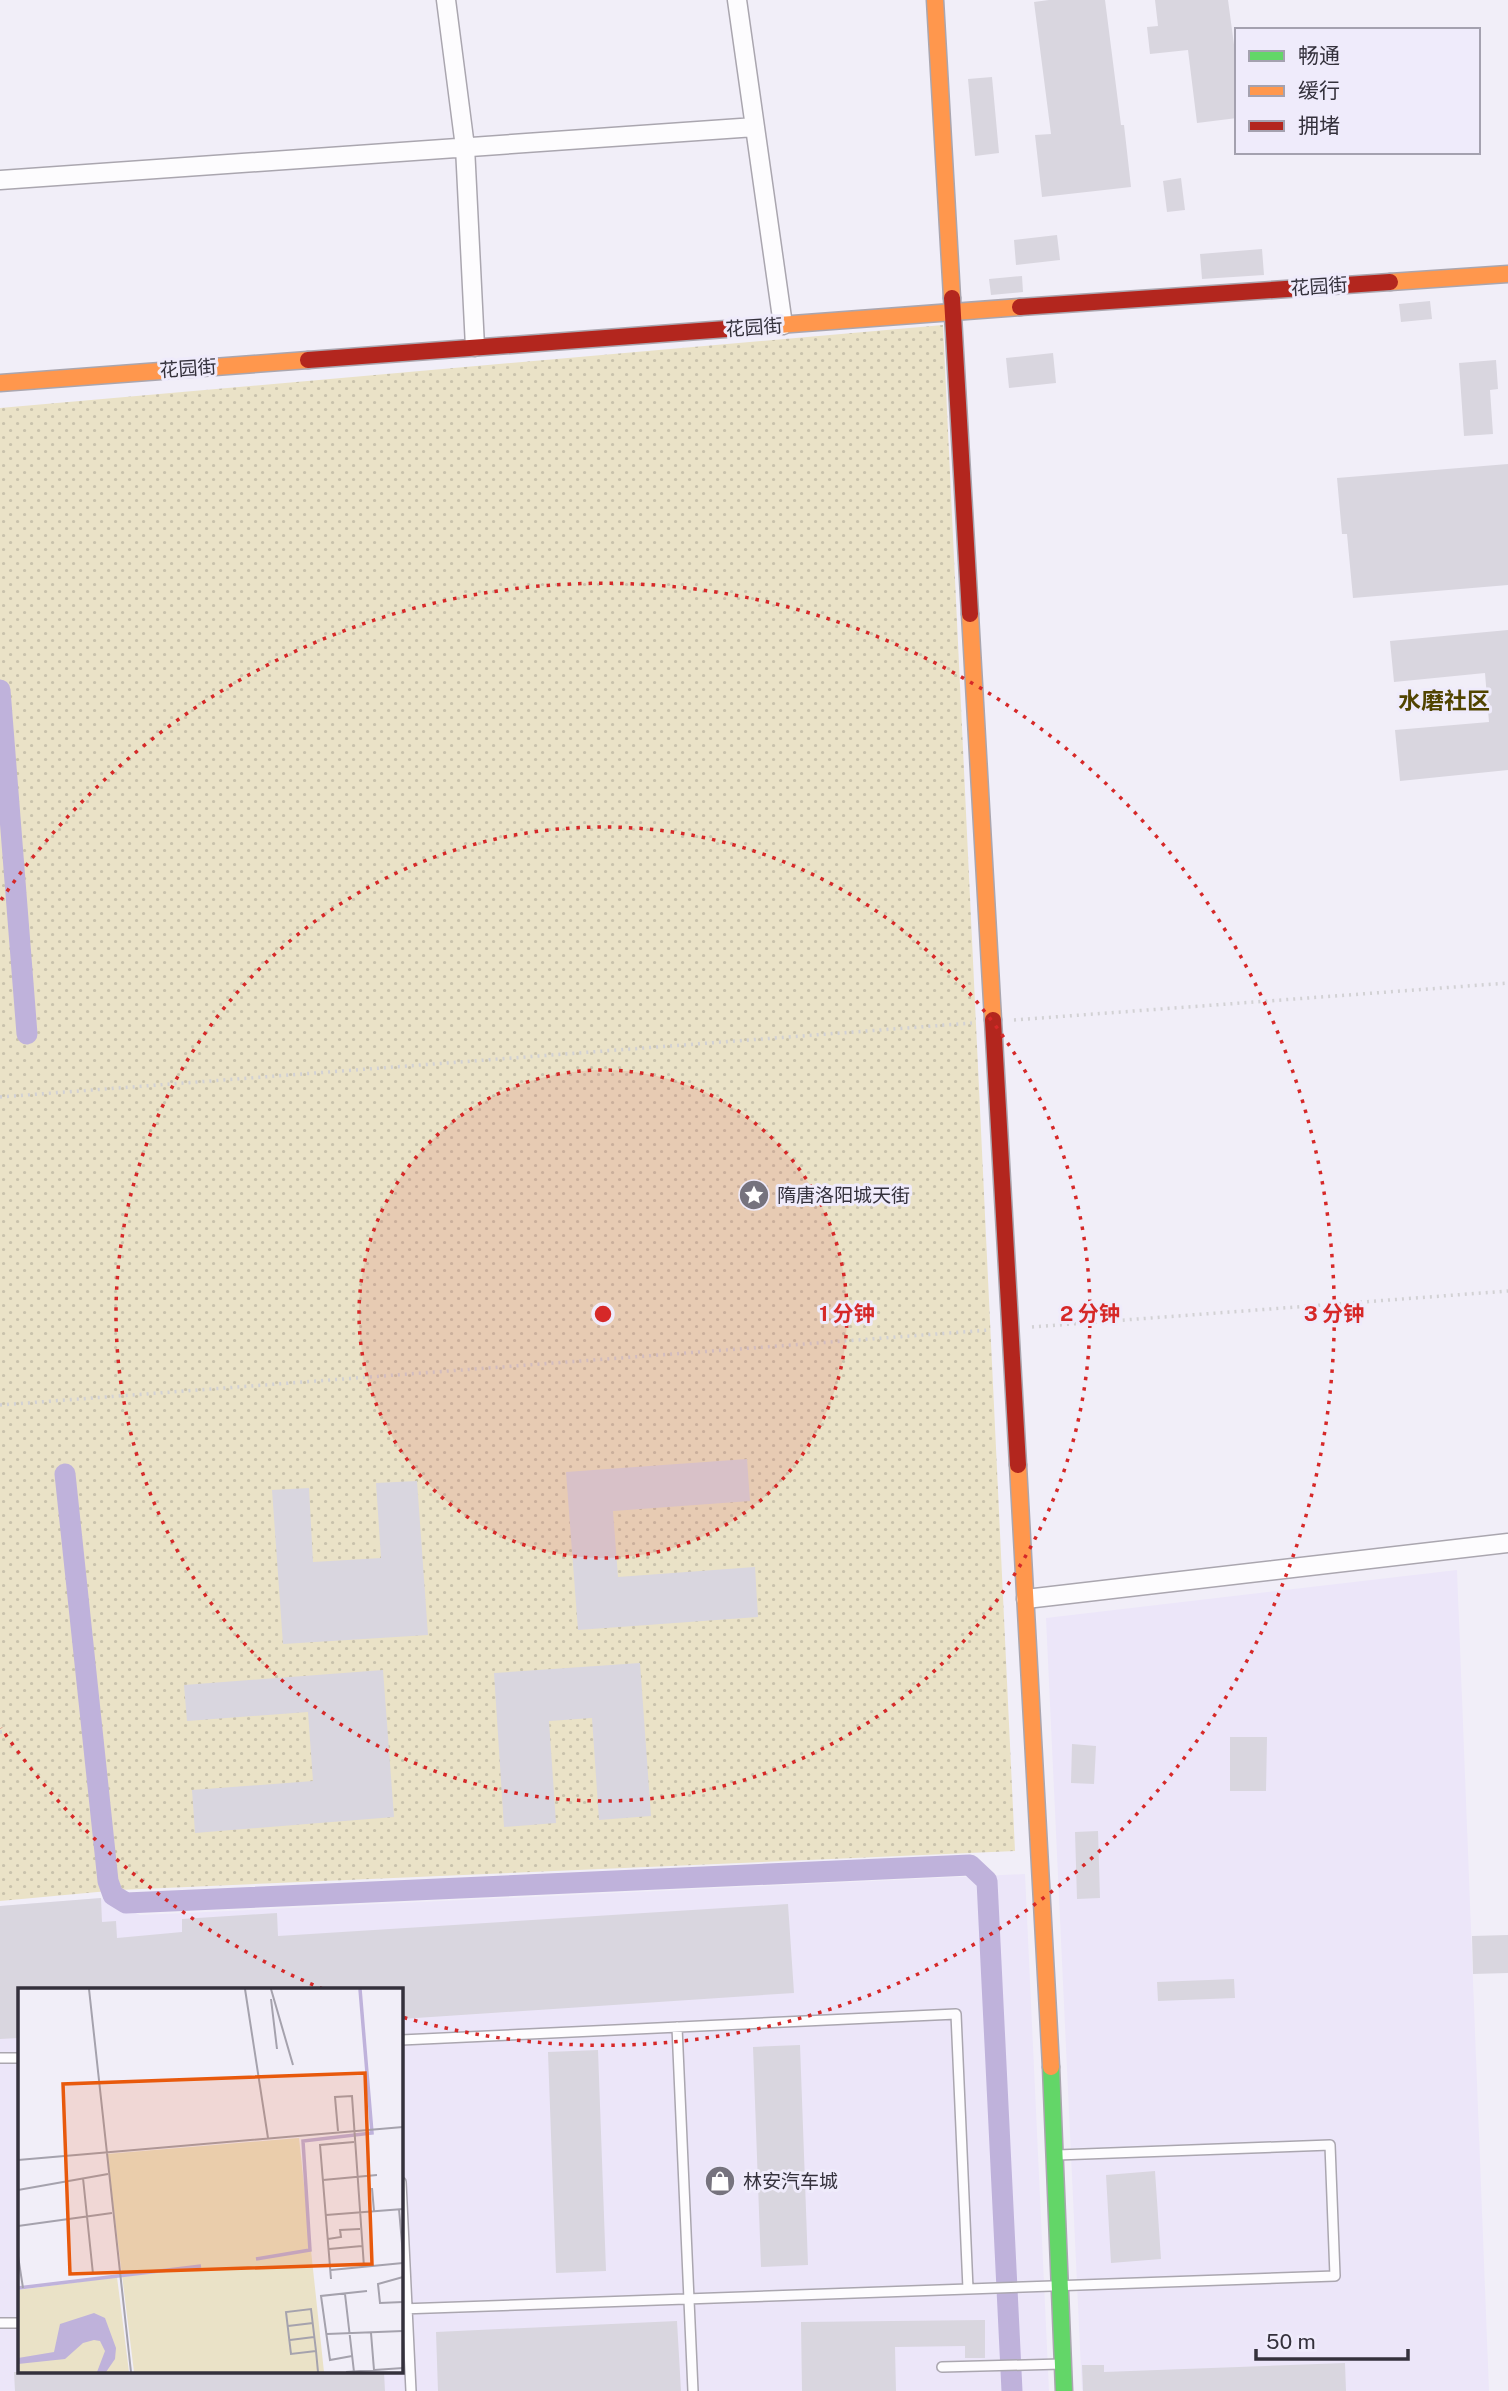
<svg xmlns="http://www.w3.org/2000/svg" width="1508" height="2391" viewBox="0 0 1508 2391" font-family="'Public Sans','Noto Sans SC',sans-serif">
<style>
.built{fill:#ece6f9;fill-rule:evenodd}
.grass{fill:url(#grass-dots)}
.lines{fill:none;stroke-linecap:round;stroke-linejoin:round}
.canal{stroke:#bfb2db;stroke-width:21}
.building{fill:#d9d6df}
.lane-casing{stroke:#aaa6af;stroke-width:12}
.street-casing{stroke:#aaa6af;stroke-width:21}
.fast-casing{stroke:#aaa6af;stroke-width:19}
.slow-casing{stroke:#aaa6af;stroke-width:19}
.jam-casing{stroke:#aaa6af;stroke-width:19}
.path{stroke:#d2d1d4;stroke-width:3.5;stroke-dasharray:2 5;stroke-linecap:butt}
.lane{stroke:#fdfcfe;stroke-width:9}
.street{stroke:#fdfcfe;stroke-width:18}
.fast{stroke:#63d668;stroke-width:16}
.slow{stroke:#ff974d;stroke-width:16}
.jam{stroke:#b3261e;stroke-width:16}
.ring{fill:none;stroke:#d62828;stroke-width:3.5;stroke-dasharray:3.5 7}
.labels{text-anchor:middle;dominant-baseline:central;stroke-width:6;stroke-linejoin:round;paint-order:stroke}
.street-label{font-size:19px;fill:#34313c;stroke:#efebfb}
.poi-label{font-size:19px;fill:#34313c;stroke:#efebfb;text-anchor:start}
.quarter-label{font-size:23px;font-weight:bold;fill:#514400;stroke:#efebfb}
.inset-river{fill:none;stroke:#bfb2db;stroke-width:3.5}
.inset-road{fill:none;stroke:#a5a2ad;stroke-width:2}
.view{fill:#e8590c;fill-opacity:0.15;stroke:#e8590c;stroke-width:3.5}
.inset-edge{fill:none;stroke:#34313c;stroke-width:3.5}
.centre{fill:#d62828;stroke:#efebfb;stroke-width:3.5}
.ring-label{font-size:21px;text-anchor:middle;font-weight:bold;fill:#d62828;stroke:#efebfb;stroke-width:6;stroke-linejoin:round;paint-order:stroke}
</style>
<defs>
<pattern id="grass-dots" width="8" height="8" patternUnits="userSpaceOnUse" patternTransform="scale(1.75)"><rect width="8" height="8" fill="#eae2c7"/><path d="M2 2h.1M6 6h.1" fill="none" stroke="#c9c2ac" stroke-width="1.8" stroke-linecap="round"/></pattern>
</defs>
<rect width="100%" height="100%" fill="#f1eef8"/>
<path class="built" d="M1457,1570l32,821h-407l-36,-773z
M1025,1874l24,517h-1049v-485l101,-8 39,17zM19,1990h382v382h-382z"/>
<path class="grass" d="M943,325l72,1526 -896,39 -119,11v-1493z"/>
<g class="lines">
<path class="canal" d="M0,690l27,344
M65,1474l43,407 5,14 13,8 844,-38 17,16 25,510"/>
</g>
<path class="building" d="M1049,0h56l16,125h3l7,62 -89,10 -7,-62 16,-1 -17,-132z
M1155,0h73l9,67v51l-40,5 -9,-73 -38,4 -3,-27 11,-1z
M992,77l7,76 -24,3 -7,-77z
M1181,178l4,32 -18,2 -4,-31z
M1057,235l3,25 -44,5 -2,-25z
M1262,249l2,26 -62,4 -2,-25z
M1022,276l1,16 -32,3 -2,-16z
M1430,301l2,18 -31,3 -2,-18z
M1053,353l3,30 -47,5 -3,-30z
M1496,360l2,29 -8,1 3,44 -29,2 -5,-73z
M1508,464v121l-155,13 -6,-64h-5l-5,-56z
M1508,630v140l-108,11 -5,-51 94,-8 -4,-49 -91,9 -4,-41z
M747,1459l3,42 -137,10 5,66 137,-10 3,50 -180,13 -12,-158z
M417,1481l11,154 -145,9 -11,-154 37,-2 4,74 68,-4 -5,-75z
M640,1663l11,153 -52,4 -7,-102 -43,3 7,102 -52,4 -10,-154z
M383,1670l11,147 -199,16 -3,-43 121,-9 -5,-69 -121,9 -3,-36z
M1230,1737h37l-1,54h-36z
M1072,1744l24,2 -2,38 -23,-1z
M1098,1831l2,67 -23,1 -2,-67z
M101,1898l1,24 14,-1 1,17 65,-6v-13l95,-6 1,23 510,-32 6,89 -393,26v-29h-382v48l-19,1v-133z
M1508,1935v38l-35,1 -1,-38z
M1234,1979l1,19 -77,3 -1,-19z
M800,2045l8,220 -47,2 -8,-220z
M598,2050l8,221 -50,2 -8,-221z
M1155,2171l6,88 -50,4 -5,-88z
M985,2320v38h-20v-12l-70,1 1,44h-94l-1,-69z
M677,2321l4,70h-243l-2,-59z
M1345,2363l1,28h-263l-1,-26h22v7z
M14,2372h370l1,19h-370z"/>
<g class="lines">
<g class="lane-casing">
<path id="lane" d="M677,2027l16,364
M401,2040l555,-26 12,275
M0,2058h19
M401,2182l10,209
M401,2309l934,-33 -5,-131 -273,10
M0,2323h19
M942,2367l119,-3"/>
</g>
<g class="street-casing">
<path id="street" d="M446,0l19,147 10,200
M737,0l46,325
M0,180l755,-53
M1026,1599l482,-56"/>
</g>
<g class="fast-casing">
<path id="fast" d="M1051,2067l13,324"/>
</g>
<g class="slow-casing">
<path id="slow" d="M935,0l17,298
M1390,282l118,-8
M753,327l267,-20
M0,383l308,-23
M970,614l23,406
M1018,1465l33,602"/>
</g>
<g class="jam-casing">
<path id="jam" d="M952,298l18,316
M1020,307l370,-25
M308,360l445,-33
M993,1020l25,445"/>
</g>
<path class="path" d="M1014,1020l494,-37
M0,1097l972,-74
M1032,1327l476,-36
M0,1405l989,-75
M0,1732h4"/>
<use href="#lane" class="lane"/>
<use href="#street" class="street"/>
<use href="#fast" class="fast"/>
<use href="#slow" class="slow"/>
<use href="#jam" class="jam"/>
</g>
<circle cx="603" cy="1314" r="244" fill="#d62828" fill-opacity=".12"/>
<g class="ring">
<circle cx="603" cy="1314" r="244"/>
<circle cx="603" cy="1314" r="487"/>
<path d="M323 1989A731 731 0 0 1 1 1728M1 900A731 731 0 1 1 402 2017"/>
</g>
<defs>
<g id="sight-disc" transform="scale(1.575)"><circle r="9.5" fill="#76737e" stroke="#efebfb"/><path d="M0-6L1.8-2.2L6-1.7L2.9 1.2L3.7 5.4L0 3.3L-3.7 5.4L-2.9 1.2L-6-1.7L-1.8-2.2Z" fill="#fff"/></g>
<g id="shop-disc" transform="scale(1.575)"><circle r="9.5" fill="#76737e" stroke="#efebfb"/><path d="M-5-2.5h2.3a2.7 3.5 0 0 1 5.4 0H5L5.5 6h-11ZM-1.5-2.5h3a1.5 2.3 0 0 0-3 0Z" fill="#fff"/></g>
</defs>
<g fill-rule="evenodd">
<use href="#sight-disc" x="754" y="1195"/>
<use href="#shop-disc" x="720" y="2181"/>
</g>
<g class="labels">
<g class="street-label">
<text transform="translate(1319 286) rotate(-4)">花园街</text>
<text transform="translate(754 327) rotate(-4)">花园街</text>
<text transform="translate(188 368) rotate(-4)">花园街</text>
</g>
<g class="poi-label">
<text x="777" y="1195">隋唐洛阳城天街</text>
<text x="743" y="2181">林安汽车城</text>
</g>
<g class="quarter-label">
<text x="1444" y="700">水磨社区</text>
</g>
</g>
<g transform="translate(18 1988)">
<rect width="385" height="385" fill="#f1eef8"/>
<path d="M281,150l25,234h-190l-27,-218zM99,289l12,95h-111v-82z" fill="#eae2c7"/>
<path d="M76,325l11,5 11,30 -1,11 -9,13h-9l8,-21 -5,-10 -6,-1 -11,3 -18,16 -47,5v-6l36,-6 6,-28z" fill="#bfb2db"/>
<path class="inset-river" d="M238,271l54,-9 -7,-109 69,-8 -12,-144M0,300l183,-22"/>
<path class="inset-road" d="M71,1l42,383M227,1l23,149M253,1l22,76M253,11l6,50M320,143l-3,-34 17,-1 12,171M0,172l385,-33M65,190l10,96M305,192l54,-5M354,200l2,23M0,202l90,-16M381,221l4,46M308,227l77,-6M0,238l94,-13M310,251l13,-2 -1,-7 20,-1M311,261l33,-3M0,268l5,32M313,282l72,-7M385,289l-25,7 2,19 23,-1M313,291l-11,-134 34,-3M327,306l9,78M270,338l25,-3M353,345l3,37M309,346l76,-3M272,352l24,-3M298,363l-25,3 -5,-42 25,-3 5,42 2,21M334,368l-22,4 -9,-64 46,-5M328,384l57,-4"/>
<path class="view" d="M347,85l7,191 -302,10 -7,-190z"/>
<rect width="385" height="385" class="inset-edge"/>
</g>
<circle cx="603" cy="1314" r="10" class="centre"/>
<g class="ring-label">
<text x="847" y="1321">1 分钟</text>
<text x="1090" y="1321">2 分钟</text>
<text x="1334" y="1321">3 分钟</text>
</g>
<rect x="1235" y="28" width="245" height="126" fill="#efebfb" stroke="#a4a1af" stroke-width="2"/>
<rect x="1249" y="51" width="35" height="10" fill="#63d668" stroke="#a4a1af" stroke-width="2"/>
<text x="1298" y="63" font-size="21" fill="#34313c">畅通</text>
<rect x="1249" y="86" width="35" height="10" fill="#ff974d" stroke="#a4a1af" stroke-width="2"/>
<text x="1298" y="98" font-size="21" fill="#34313c">缓行</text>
<rect x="1249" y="121" width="35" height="10" fill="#b3261e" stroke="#a4a1af" stroke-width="2"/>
<text x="1298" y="133" font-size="21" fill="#34313c">拥堵</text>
<path d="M1256 2349v10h152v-10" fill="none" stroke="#34313c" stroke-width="3.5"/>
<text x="1266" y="2349" font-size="21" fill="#34313c" stroke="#efebfb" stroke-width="5" paint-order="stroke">50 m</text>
</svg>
